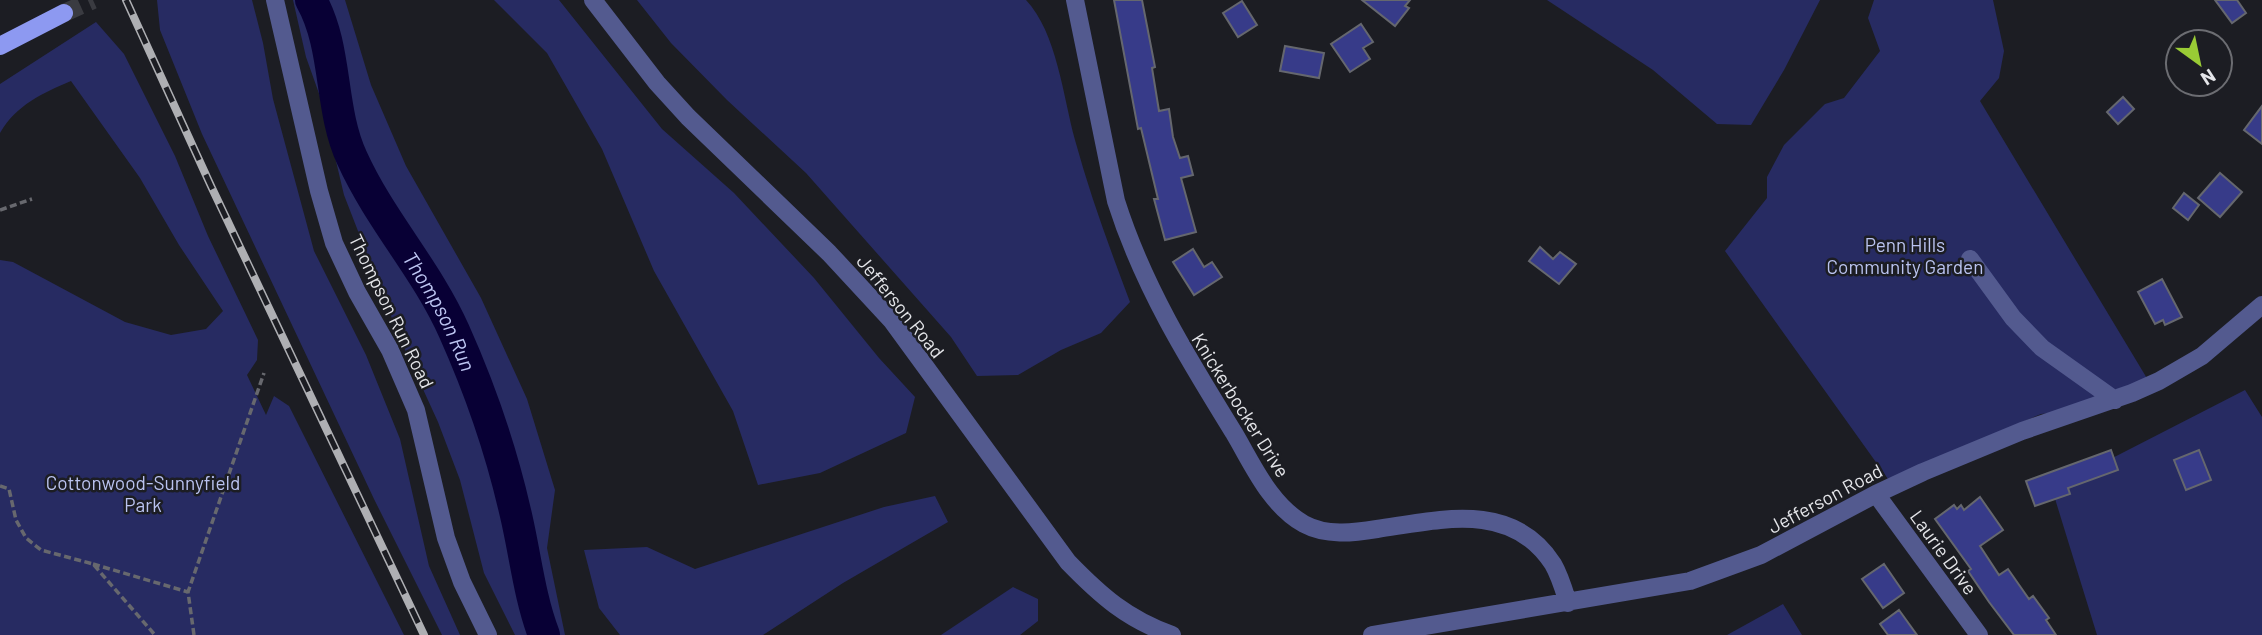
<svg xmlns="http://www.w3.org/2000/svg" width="2262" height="635" viewBox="0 0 2262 635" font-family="Barlow,sans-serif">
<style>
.green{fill:#272b62}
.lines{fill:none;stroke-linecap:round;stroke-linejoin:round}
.river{stroke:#080035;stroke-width:32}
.building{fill:#373b89;stroke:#65676e;stroke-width:2}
.major-tunnel{stroke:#3a3b41;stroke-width:18;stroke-dasharray:18 9;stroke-linecap:butt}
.path{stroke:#67686e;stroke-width:3.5;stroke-dasharray:7 3.5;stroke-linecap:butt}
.minor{stroke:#535a8f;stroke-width:18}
.major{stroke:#8d99f1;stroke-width:18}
.rail-casing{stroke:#aeafb3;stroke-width:8}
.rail{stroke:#1c1d23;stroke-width:5;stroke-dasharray:16;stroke-linecap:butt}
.labels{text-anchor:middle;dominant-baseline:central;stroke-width:5;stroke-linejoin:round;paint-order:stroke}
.park-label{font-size:19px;fill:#bac3f0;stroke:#1c1d23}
.street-label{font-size:19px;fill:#e4e5e9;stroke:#1c1d23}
.water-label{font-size:21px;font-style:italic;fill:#bdc5f2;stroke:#1c1d23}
</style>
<rect width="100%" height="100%" fill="#1c1d23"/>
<path class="green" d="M157,0h95l11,43 10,56 41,152 52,104 34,84 29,127 31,69h-18l-68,-136 -172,-365 -42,-104z
M293,0h52l26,85 35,81 75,132 46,101 28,91 -8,58 18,87h-50l-31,-62 -24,-93 -22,-58 -38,-83 -56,-144 -22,-93 -16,-45z
M494,0h65l103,129 72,64 80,85 65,80 36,39 -9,36 -86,40 -62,12 -25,-74 -79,-140 -52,-122 -55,-96z
M637,0h389c31,33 37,96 49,140 15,55 35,109 55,162l-29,31 -40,17 -43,25 -41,1 -26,-39 -145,-164 -79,-73 -56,-57z
M1547,0h273l-36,70 -33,55 -34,-1 -64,-54z
M1874,0h119l11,51 -5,27 -19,23 171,284 -63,24 -47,5 -153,65 -163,-228 42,-53v-21l17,-32 41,-41 19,-6 36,-47 -12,-33z
M96,22l28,32 51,102 33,80 50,104 -1,20 -10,15 19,40 8,-19 15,10 115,229h-404v-375l13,2 112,60 46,13 35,-6 17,-18 -44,-66 -39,-67 -69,-97c-28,12 -55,24 -71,52v-49z
M2245,390l17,27v218h-165l-45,-146z
M935,496l13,26 -105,61 -80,52h-143l-21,-27 -15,-58 63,-3 48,22 189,-62z
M1013,587l25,12v22l-18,14h-79z
M1783,604l19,31h-75z"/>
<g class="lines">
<path class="river" id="s1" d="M311,0c27,48 18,109 41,158 28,62 75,112 102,173 26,58 47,119 61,180 10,41 14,85 29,124"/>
</g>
<path class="building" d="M1114,0h28l13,67 -3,1 7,43 10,-2 4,28 7,21 8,-2 5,19 -12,3 15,54 -31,8 -11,-41h4l-17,-71 -3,1z
M1362,0h48l-5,6 4,2 -14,18z
M2215,0h22l9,13 -14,10z
M1242,1l15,24 -19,12 -15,-24z
M1361,24l12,18 -10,6 7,11 -20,13 -19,-28z
M1285,46l39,7 -5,25 -39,-7z
M2123,97l11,12 -16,15 -11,-12z
M2262,106v38l-18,-14z
M2220,173l22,19 -22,25 -22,-19z
M2184,193l15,12 -11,15 -15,-12z
M1540,247l13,12 7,-7 16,12 -17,20 -30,-23z
M1193,249l11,18 8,-5 10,15 -28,18 -21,-33z
M2162,279l20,38 -17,8 -2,-5 -8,4 -17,-32z
M2111,450l7,20 -50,18 2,6 -35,12 -9,-25z
M2199,450l12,30 -25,10 -12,-30z
M1980,497l23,33 -23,16 19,29 9,-6 21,30 4,-3 16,22 -3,2 10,15h-42l-25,-33 -21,-31 3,-2 -36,-50 19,-14 3,4 4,-4 3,5z
M1884,564l20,29 -21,15 -21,-29z
M1899,610l18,25h-29l-8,-11z"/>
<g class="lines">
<path class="major-tunnel" d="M64,13l29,-13"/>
<path class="path" d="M0,210l32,-11
M0,486l9,3 7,31 10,18 15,12 52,14 62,71
M93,564l95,28
M194,635l-6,-43 76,-219"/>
<path class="minor" d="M275,0l44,191 15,52 23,49 33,58 26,60 30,128 16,44 26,53
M593,0l64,83 31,34 141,136 63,68 176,241c33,34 59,57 104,73
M1075,0l41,201c27,85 71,156 118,232 19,32 36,72 70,91 22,12 49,9 73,5 62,-9 135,-29 176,35 7,12 11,26 15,39
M1970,259l43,59 29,30 73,52
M1876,494l103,141
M1372,635l318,-54 71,-26 115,-61 47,-22 99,-41 110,-38 27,-12 43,-25 60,-51"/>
<path class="major" d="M0,46l64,-33"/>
<g class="rail-casing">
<path id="rail" d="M126,0l85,186 213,449"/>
</g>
<use href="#rail" class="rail"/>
</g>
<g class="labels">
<g class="park-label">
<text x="1905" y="244">Penn Hills<tspan x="1905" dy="22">Community Garden</tspan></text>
<text x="143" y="482">Cottonwood-Sunnyfield<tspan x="143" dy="22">Park</tspan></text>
</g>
<g class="street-label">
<text transform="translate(901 306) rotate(51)">Jefferson Road</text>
<text transform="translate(392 311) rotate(64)">Thompson Run Road</text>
<text transform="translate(1241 405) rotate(58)">Knickerbocker Drive</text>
<text transform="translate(1825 498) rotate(-28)">Jefferson Road</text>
<text transform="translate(1944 552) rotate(54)">Laurie Drive</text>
</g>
<g class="water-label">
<text stroke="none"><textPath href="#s1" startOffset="341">Thompson Run</textPath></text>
</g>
</g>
<g transform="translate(2199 63) rotate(147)"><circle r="33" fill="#1c1d23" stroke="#6c6d72" stroke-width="2"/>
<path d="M0-5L12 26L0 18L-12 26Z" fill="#99cb35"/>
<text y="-10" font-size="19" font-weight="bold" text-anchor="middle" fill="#e4e5e9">N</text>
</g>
</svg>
